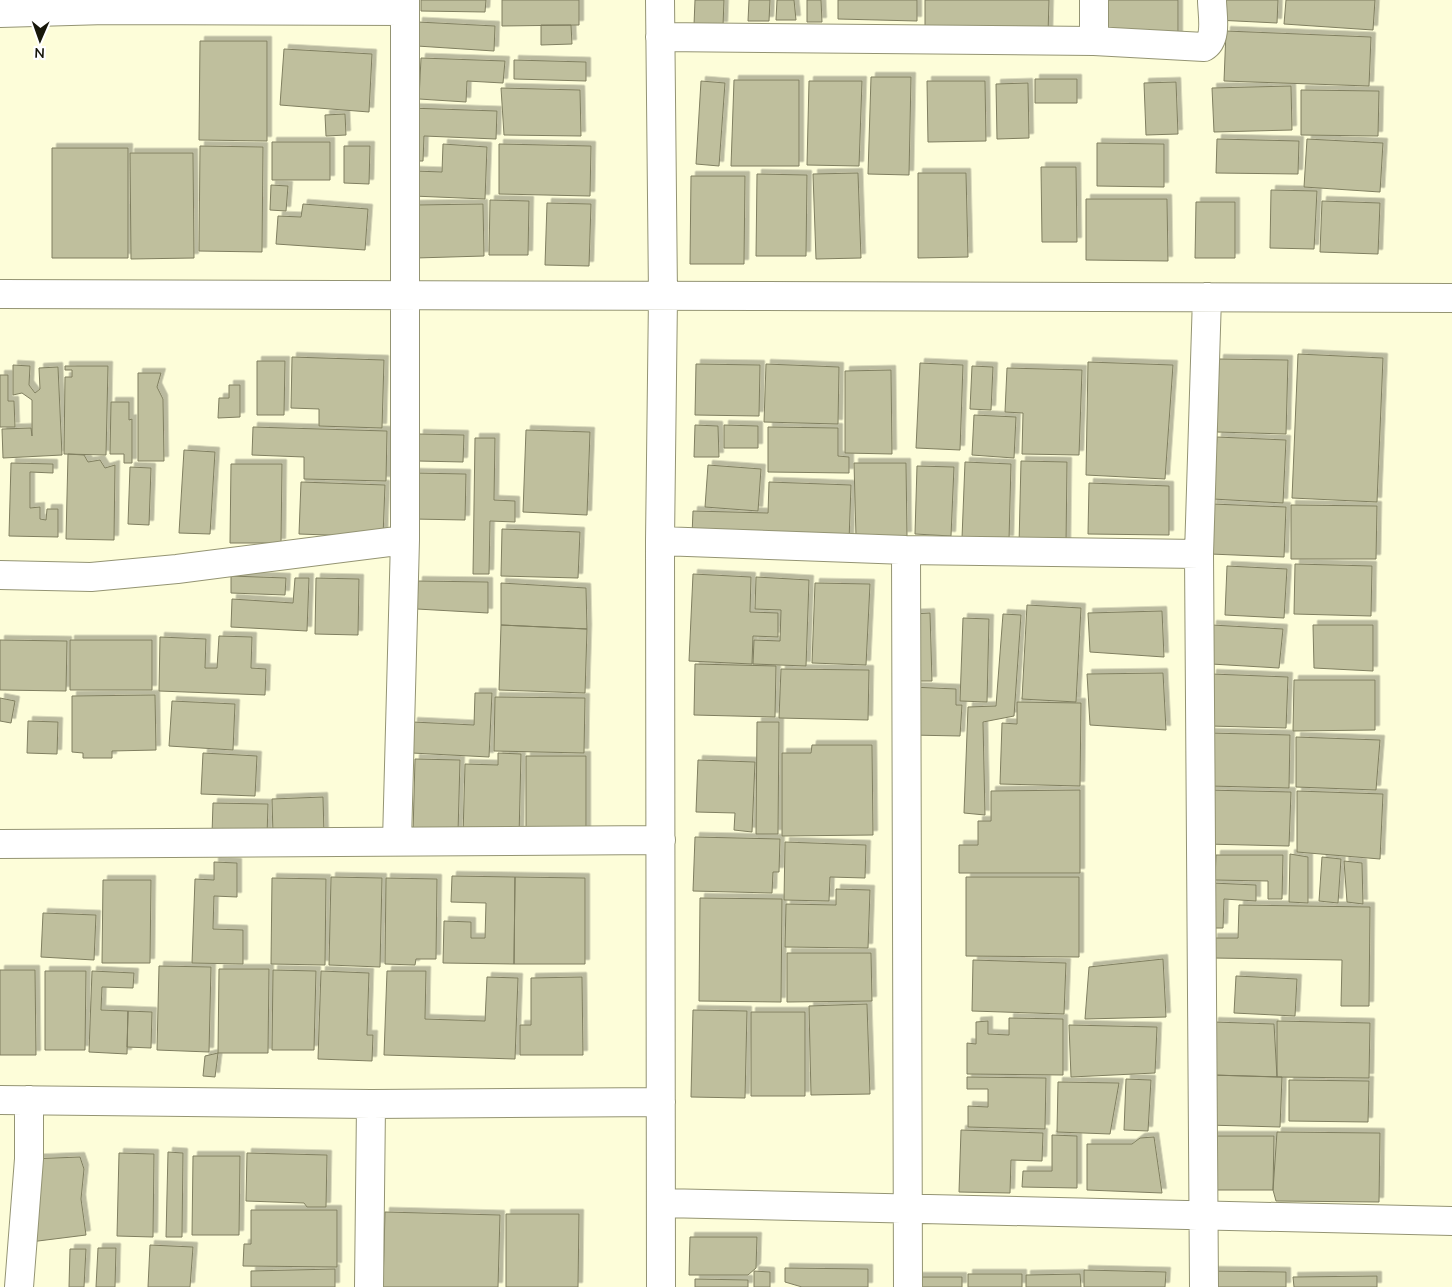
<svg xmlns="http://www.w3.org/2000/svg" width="1452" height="1287" viewBox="0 0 1452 1287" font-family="'Nunito Sans',sans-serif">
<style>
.building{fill:#bfbf9d;stroke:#807f60;filter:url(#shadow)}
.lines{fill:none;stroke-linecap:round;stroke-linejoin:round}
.street-casing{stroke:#949473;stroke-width:30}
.street{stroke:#fff;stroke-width:28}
</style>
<defs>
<filter id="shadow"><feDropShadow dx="4.5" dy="-4.5" stdDeviation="0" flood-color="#0004"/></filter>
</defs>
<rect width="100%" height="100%" fill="#fdfdd9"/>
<path class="building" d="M421,0h65l-1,12 -64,-1z
M502,0h77v25l-77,1z
M695,0h29l-1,26 -29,-1z
M749,0h21l-1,21h-21z
M777,0h17l2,20h-20z
M807,0h14l1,22h-15z
M838,0h79v21l-79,-2z
M925,0h124l-1,34 -123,-6z
M1107,0h71v37l-72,-1z
M1217,0h61l-1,23 -61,-3z
M1286,0h89l-2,30 -89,-6z
M418,22l77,4 -1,25 -77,-5z
M541,25h30l1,19 -31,1z
M1226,31l145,6 -2,49 -145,-5z
M200,41h67v100l-68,-1z
M284,49l88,5 -3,58 -89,-7z
M421,58l84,3 -2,22 -36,-2 -1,21 -47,-3z
M514,60l72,2v19l-72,-2z
M871,77h40l-2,98 -41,-1z
M1035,79h42v24h-42z
M734,80h65v86h-68z
M701,81l24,2 -6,83 -23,-2z
M809,81h53l-3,85 -52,-1z
M927,81h58l1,60 -58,1z
M1176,82l2,52 -32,1 -2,-52z
M1028,83l1,55 -32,1 -1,-55z
M1291,86l1,44 -78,2 -2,-44z
M501,88l79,2 1,46 -77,-1z
M1301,90l78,1 -1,45 -77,-1z
M409,108l88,3 -1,28 -72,-3 -1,25h-16z
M345,114l1,21 -20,1 -1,-21z
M1217,139l82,2 -1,33 -82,-1z
M1307,139l76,4 -3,49 -76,-5z
M272,142h58v38h-58z
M1097,143l67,1v43l-67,-1z
M443,144l44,3 -2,52 -72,-3 2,-25 27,1z
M499,144l92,2 -1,50 -91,-2z
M200,146l63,1 -1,105 -63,-1z
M344,146h26l-1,38 -25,-1z
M52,148h76v110h-76z
M130,153h63l1,105 -63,1z
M1041,167h35l1,75h-35z
M858,173l3,85 -45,1 -3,-85z
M918,173h48l2,84 -50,1z
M757,174l50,1 -1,81h-50z
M691,176h54l-1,88h-54z
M271,185l17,1 -2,25 -16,-1z
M1271,190l46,1 -3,58 -44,-1z
M1086,199h81l1,62 -82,-1z
M490,200l39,1 -1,54h-39z
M1322,201l58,2 -2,51 -58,-2z
M1196,202h39v56h-40z
M547,203l44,1 -2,62 -44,-1z
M303,204l65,5 -3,41 -89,-6 2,-28 23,1z
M483,204l1,52 -68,2 -1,-53z
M1298,354l85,4 -6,144 -85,-4z
M292,357l92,3 -2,68 -63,-2v-17l-28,-1z
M1219,359l69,1 -2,74 -69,-2z
M257,361h28l-1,54h-27z
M1088,362l85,3 -8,114 -79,-4z
M920,363l43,2 -3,85 -44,-2z
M696,364l64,1 -1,51 -64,-1z
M766,364l73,3 -1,57 -74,-2z
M13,365l17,1 -1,19 6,8 5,-4 -1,-21 19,-1 4,88 -59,3 -1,-29 29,-1 1,8v-36l-10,-7 -9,2z
M65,366h43l-2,89 -42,-1 1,-77h7v-7h-7z
M972,366l21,1 -2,43 -21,-1z
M1007,368l75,2 -3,85 -57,-1 1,-41 -18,-1z
M891,370l1,84 -47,-1v-82z
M138,373h23l-4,14 6,12 1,62h-26z
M0,375h8v26h6l1,26h-15z
M229,385h11v32l-22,1 1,-20h10z
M111,402h18v18l3,-1v44h-8v-9h-14z
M974,415l42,2 -2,41 -42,-3z
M695,425l23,1 1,31h-25z
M724,425l34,1v22h-34z
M253,427l134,4 -1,50 -82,-2v-22l-52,-2z
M768,427l70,1v28l11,1v16l-81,-1z
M526,430l64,2 -3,83 -64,-3z
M419,434l45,1 -1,27 -45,-1z
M1217,437l69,3 -3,63 -70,-4z
M475,438h20l-1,62 21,1v21l-25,-1 -1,53h-16z
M184,450l31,2 -5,82 -31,-1z
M68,454l16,1 4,7 12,-2 5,8 10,-3 -1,75 -48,-1z
M1021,461l46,1 -1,84 -47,-1z
M965,462l46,2 -2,76 -47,-2z
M11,463l42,1v9l-23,-1v36l10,-1v12l6,1 1,-11h11v28l-49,-1z
M854,463h52l1,73 -51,1z
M231,464h51l-1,79h-51z
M708,465l53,4 -3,42 -53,-4z
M917,466l37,1 -3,69 -36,-2z
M130,467l21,1 -2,57 -21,-1z
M414,473l52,1 -1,46 -52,-1z
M301,482l84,3 -2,52 -84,-3z
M769,482l82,3 -2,56 -157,-6 1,-24 75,2z
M1089,483l80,3v49l-81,-1z
M1212,504l74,3 -2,50 -74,-3z
M1291,505l86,1 -1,53h-85z
M502,529l78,3 -2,46 -77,-2z
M1295,564l77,2 -1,50 -77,-2z
M1227,566l60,3 -3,49 -59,-3z
M693,574l58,3 -1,35 28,1v24l-25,-1 -1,28 -63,-3z
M231,576l55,2 -1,17 -54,-2z
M756,577l53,3 -3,86 -53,-2 1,-24 26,1 1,-31 -26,-1z
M295,578h14l-2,53 -76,-4 1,-28 61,4z
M316,578l43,1 -1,56 -43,-1z
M418,581l70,1v31l-71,-4z
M501,583l85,5 1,41 -86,-4z
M815,583l55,1 -4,81 -54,-2z
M1027,605l54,3 -5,94 -54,-3z
M1162,611l2,46 -74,-5 -2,-39z
M930,613l2,68h-18l-2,-67z
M1003,614l18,1 -7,101 -31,6 2,93 -21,-2 4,-106 28,-1z
M963,618l26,1 -2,83 -27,-1z
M501,625l86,4 -2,64 -86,-3z
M1212,625l71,4 -4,39 -68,-4z
M1313,625h60v46l-59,-3z
M219,636l33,1 -1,31 15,1 -1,26 -106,-4 1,-54 46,2 -1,29h12z
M0,640l67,1 -1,50 -66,-1z
M70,640h82v50h-82z
M695,664l81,2 -1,51 -81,-2z
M781,669l88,1 -1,50 -89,-2z
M1163,673l3,57 -76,-5 -3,-51z
M1212,674l76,3 -2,51 -76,-2z
M1294,680h81v50l-82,1z
M911,687l45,2v16h6l-2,31 -50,-1z
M475,693h17l-3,64 -77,-4 1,-31 61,3z
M155,695l1,55 -44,1v7h-29v-5l-11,-1v-56z
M495,697l90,1 -1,55 -90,-2z
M0,698l15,3 -4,22 -11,-2z
M172,701l63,3 -2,46 -64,-4z
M1017,702l64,1 -1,83 -80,-2 2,-61 15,1z
M28,721l30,1 -1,32 -30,-1z
M757,722h22l-1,112h-22z
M1210,733l80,2 -1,53 -79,-2z
M1296,737l84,3 -4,50 -80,-3z
M812,745h60l1,90 -91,1v-83h29z
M203,753l54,3 -2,40 -54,-2z
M498,753l23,1 -2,83 -56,-1 2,-72 33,1z
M526,756h60v78l-60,-1z
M415,759l45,1 -2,73h-45z
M698,760l57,2 -3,70 -18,-2 1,-17 -39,-1z
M1080,790v83h-121v-28h19v-24h13v-30z
M1207,790l84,2 -2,54 -84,-2z
M1297,791l86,3 -3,65 -83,-7z
M323,797l1,37 -51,1 -1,-36z
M213,803l55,1 -1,32 -55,-2z
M695,837l85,2 -1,33h-6l-1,21 -79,-2z
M785,842l81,3 -1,33 -35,-1 -1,24 -45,-1z
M1290,854l18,3v46l-19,-1z
M1216,855h67l-1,44h-14v-18l-53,-1z
M1322,857l19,2 -3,44 -19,-2z
M1344,861l18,2 1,41 -16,-2z
M214,862l23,1v34l-23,-1 -1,33 30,1v34l-51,-1 3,-84 19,1z
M452,876l63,1 -1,87 -71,-1 1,-42 27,1v16h14l1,-35 -35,-1z
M331,877l51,1 -2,89 -51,-2z
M515,877l70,1v86h-71z
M966,877h113v80l-113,-1z
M272,878l54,1 -1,86 -54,-1z
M386,878l51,1 -1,80h-20l-1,6 -30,-1z
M103,880h48l-1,83h-48z
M1212,883l44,2v16l-32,-2 -1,29h-12z
M836,889l34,1 -2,58 -83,-1 1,-43 50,1z
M700,898l82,1 -1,103 -82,-1z
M1239,905l131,2 -1,99h-28l1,-46 -129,-2v-20h25z
M43,913l53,2 -2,45 -53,-3z
M787,953h84l1,48 -85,1z
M1163,959l3,58 -81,2 4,-52z
M973,960l93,3 -2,51 -92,-3z
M159,966l52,1 -2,85 -52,-2z
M219,969h50l-1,84h-50z
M0,970h35l1,85h-36z
M273,970l43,1 -2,79h-42z
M45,971h41l-1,79h-40z
M92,971l42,2 -1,15 -31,-1 -1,23 27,1 -1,43 -38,-2z
M321,971l48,2 -2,62h6l-1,26 -54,-2z
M387,971h39l-1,48 60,2 2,-44 31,1 -3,81 -131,-4z
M1236,976l61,3 -2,37 -61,-3z
M582,977l1,78h-63v-30h11v-47z
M867,1004l3,90 -59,1 -2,-89z
M693,1010l54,1 -2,87 -54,-1z
M128,1011l24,1 -1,36 -24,-1z
M751,1012h54v84h-54z
M1009,1018l54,1v56l-96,-1v-31l9,1v-22l12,-1v13l21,1z
M1277,1021l93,2 -1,55 -92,-1z
M1214,1022l60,2 3,53 -65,-2z
M1069,1025l88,2 -2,46 -84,4z
M218,1053l-3,24 -12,-1 2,-20z
M1212,1075l70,2 -2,50 -73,-2z
M967,1077l79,1 -1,51 -77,-2v-21l20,1v-18h-21z
M1126,1079l25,1 -3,51 -24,-1z
M1289,1080l80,1 -1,41 -79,-1z
M1058,1082l61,1 -9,51 -53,-2z
M961,1130l82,3 -1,28 -31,-1 -1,33 -51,-1z
M1277,1132l103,1 -1,69 -103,-1 -3,-11z
M1052,1135l25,1v52l-55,-1 1,-16h29z
M1211,1136h63l-1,54h-63z
M1154,1137l8,56 -75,-3v-46h45l8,-6z
M168,1152l15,1 -1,84h-16z
M119,1153l35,1 -1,83 -36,-1z
M247,1153l80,2 -1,52h-19l-3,-4 -58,-2z
M193,1156h47l-1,79h-47z
M80,1157l4,12 -3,30 5,36 -64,8 7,-84z
M251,1210h86v57l-94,-1 1,-22h7z
M385,1212l115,3 -2,72h-115z
M506,1214h73l-1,73h-72z
M690,1237h67l-1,31 -8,7h-59z
M150,1245l43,2 -3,40h-42z
M98,1248h18l-1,39h-19z
M70,1249h16l-2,38h-15z
M785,1268l83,1v18h-66l-17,-5z
M335,1269v18h-84v-16z
M1084,1270l82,2 -1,15h-81z
M754,1271l16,1v15h-16z
M1210,1271l76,1v15h-76z
M968,1274h54v13h-54z
M1080,1274l1,13h-55v-12z
M1377,1276v11h-83l-1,-10z
M913,1277h49v10h-49z
M695,1279l53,1v7h-53z"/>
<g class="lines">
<g class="street-casing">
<path id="street" d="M660,0l3,296 -3,245 1,746
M0,13l106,-3 299,1
M660,37l434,4 110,6c14,-8 8,-33 8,-47
M1094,41v-41
M0,294l1452,4
M660,541l246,9 293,4
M906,550l2,737
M0,575l91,2 86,-8 228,-29
M397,841l8,-301v-540
M0,844l661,-4
M0,1100l371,4 290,-2
M661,1203l791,18
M19,1287l10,-128v-59
M369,1287l2,-183
M1204,1287l-5,-733 8,-257"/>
</g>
<use href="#street" class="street"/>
</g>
<g transform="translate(40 40) rotate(182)" stroke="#ffffff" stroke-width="4" paint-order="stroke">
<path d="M0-4L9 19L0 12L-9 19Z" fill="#17170a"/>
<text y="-8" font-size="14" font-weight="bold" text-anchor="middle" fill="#17170a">N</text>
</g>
</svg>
